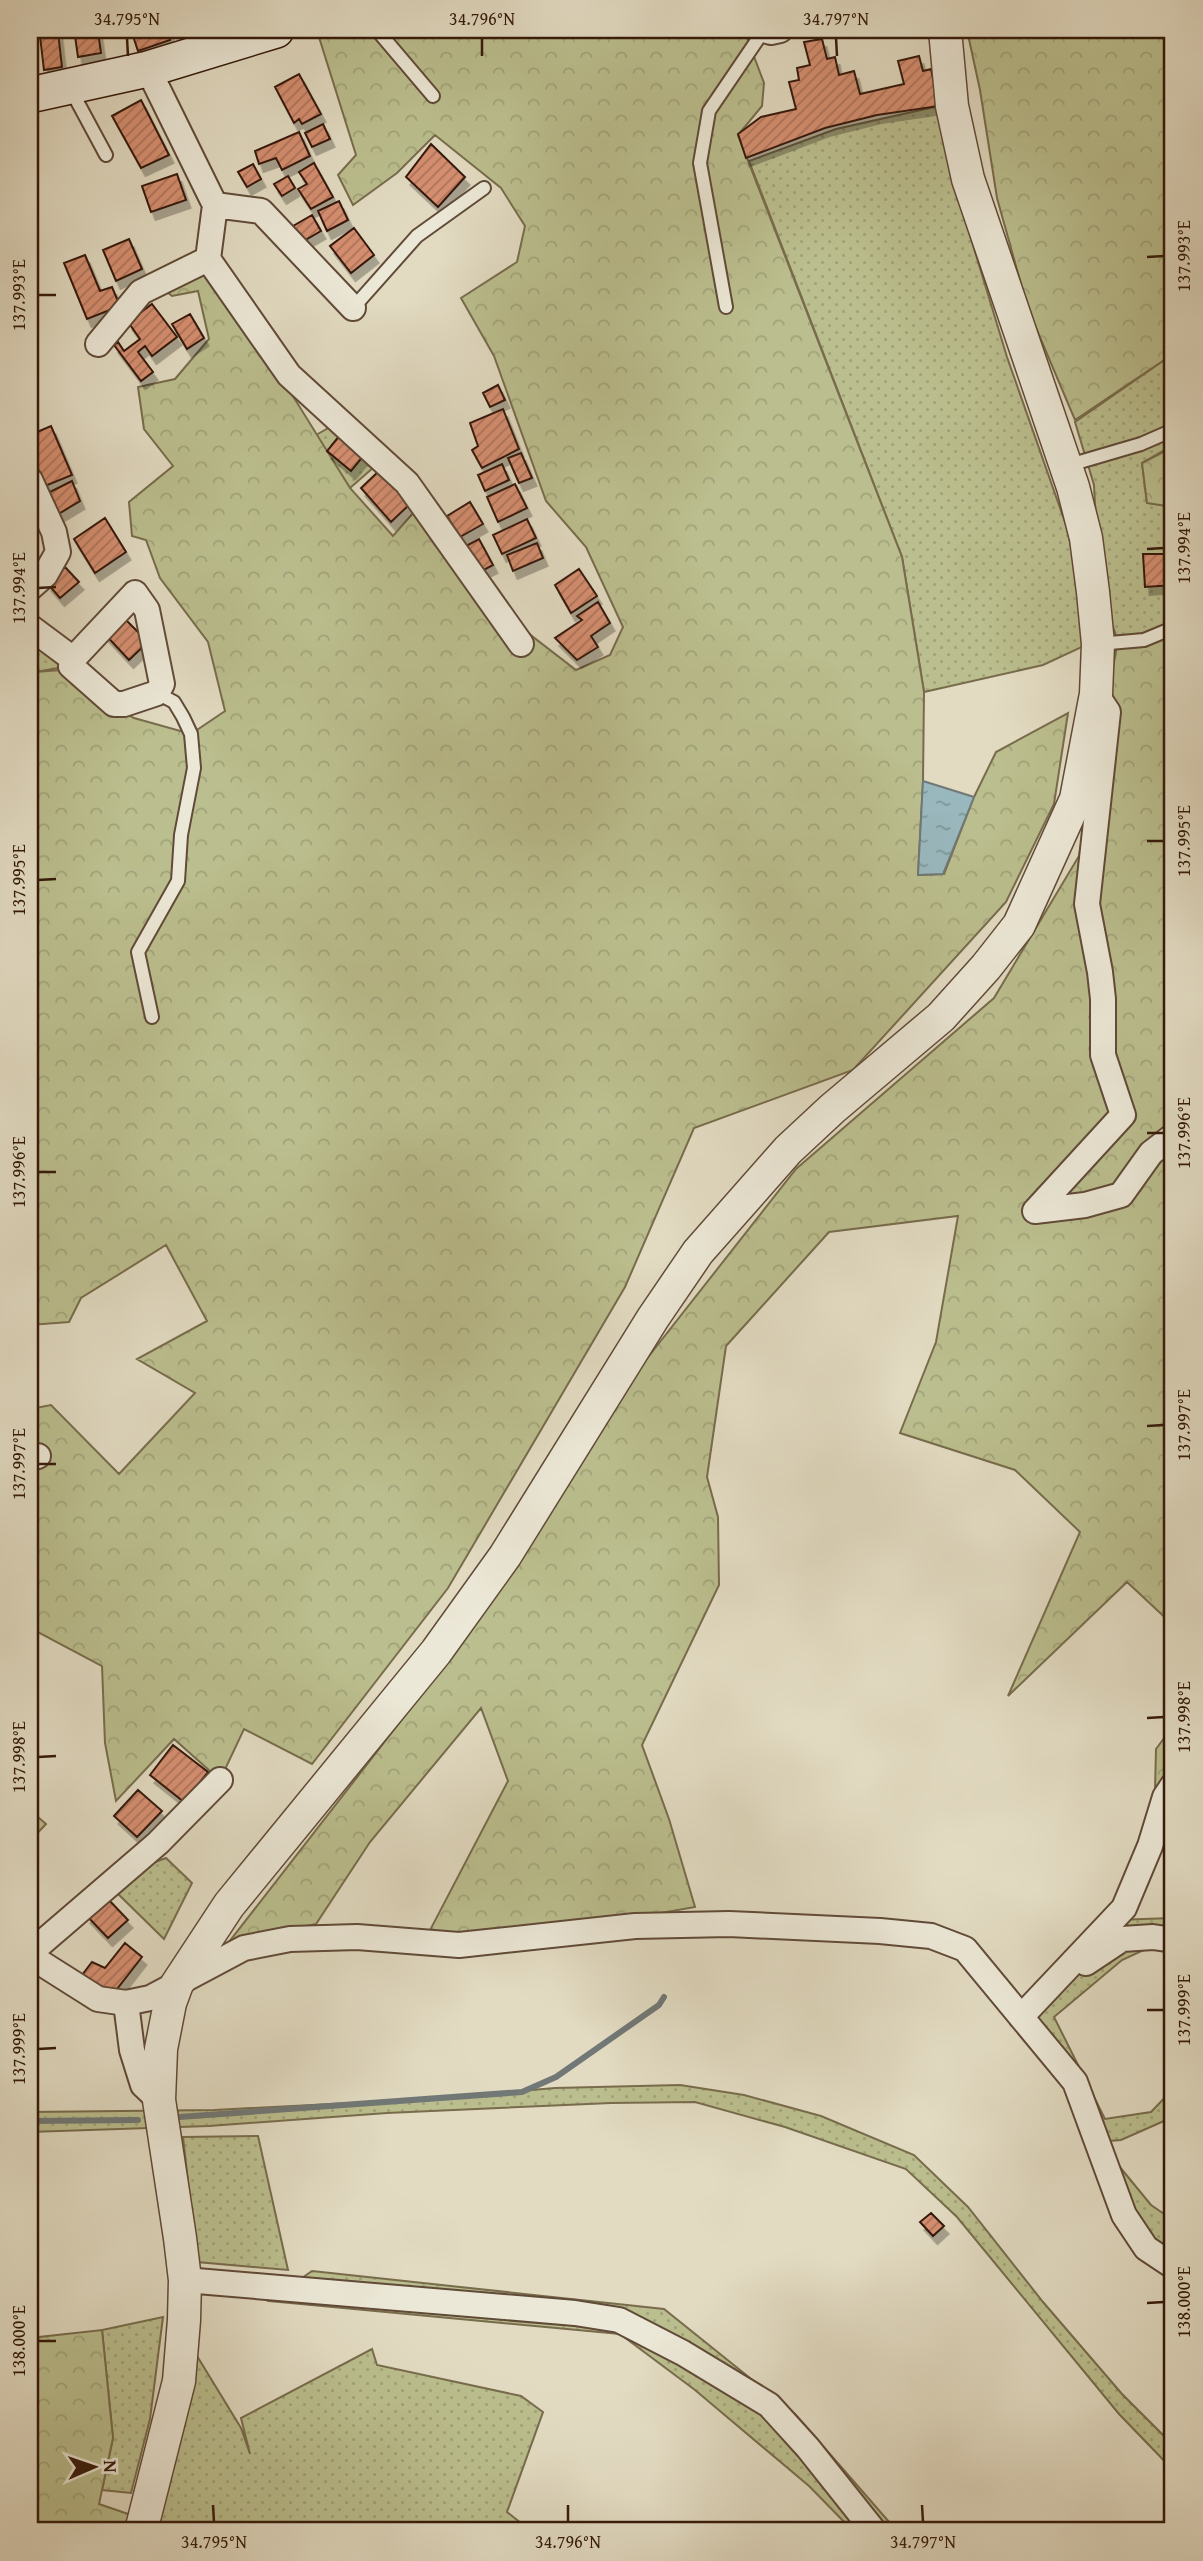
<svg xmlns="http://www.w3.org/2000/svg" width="1203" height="2561" viewBox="0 0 1203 2561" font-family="'Gentium Book Plus',serif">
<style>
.green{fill:url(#green-dots);stroke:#786c4c;stroke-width:2}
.forest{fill:url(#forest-crowns);stroke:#786c4c;stroke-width:2}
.water{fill:url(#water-ripples);stroke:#717876;stroke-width:2}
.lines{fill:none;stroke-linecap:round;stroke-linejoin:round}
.stream{stroke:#717876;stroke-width:6}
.building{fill:url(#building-hatch);stroke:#34190a;stroke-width:2;filter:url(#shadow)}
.service-casing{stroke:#604a38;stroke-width:16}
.minor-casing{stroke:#604a38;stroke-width:28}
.tertiary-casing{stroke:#604a38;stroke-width:35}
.secondary-casing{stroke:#34190a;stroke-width:38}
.service{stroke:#ece8d7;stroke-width:12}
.minor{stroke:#ece8d7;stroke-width:24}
.tertiary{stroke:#ece8d7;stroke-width:32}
.secondary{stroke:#ece8d7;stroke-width:35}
.ticks{fill:none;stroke:#34190a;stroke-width:2.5}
.neatline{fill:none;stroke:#34190a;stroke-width:2.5}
.ticks-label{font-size:18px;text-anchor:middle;fill:#34190a}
</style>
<defs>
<pattern id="green-dots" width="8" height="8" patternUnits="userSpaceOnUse" patternTransform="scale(1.75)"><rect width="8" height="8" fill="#bbbe8e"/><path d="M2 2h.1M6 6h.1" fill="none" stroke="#a1a379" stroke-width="1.8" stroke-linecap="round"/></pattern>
<pattern id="forest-crowns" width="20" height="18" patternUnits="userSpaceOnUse" patternTransform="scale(1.75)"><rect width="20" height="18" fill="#bbbe8e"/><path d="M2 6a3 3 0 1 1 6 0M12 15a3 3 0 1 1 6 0" fill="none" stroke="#a1a379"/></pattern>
<pattern id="water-ripples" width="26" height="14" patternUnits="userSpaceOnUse" patternTransform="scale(1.75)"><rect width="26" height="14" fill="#99b8be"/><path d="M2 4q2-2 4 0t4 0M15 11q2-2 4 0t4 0" fill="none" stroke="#7e9599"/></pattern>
<pattern id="building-hatch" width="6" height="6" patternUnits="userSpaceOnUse" patternTransform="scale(1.75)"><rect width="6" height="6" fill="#d68f71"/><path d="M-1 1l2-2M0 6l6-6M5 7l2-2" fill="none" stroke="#ae745b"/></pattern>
<filter id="shadow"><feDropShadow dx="4.5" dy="8" stdDeviation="0" flood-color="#0004"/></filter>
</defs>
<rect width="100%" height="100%" fill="#e2dbc2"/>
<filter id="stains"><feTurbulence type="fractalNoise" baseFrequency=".00286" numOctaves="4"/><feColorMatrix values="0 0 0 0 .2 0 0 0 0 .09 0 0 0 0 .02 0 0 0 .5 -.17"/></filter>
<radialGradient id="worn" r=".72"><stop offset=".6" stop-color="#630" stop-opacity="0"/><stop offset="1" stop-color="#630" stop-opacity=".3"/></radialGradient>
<path class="green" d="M939,106l27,116 41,135 59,168 13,54 5,67 -41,19 -119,27 -22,-135 -153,-396 87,-32z
M1173,354v91l-31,18 5,40 26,4v120l-55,13 -10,-26 -12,-90 -2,-39 -19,-63z
M339,422l43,38 -32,28 -34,-53z
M30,484l11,33 -11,33z
M30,627l41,39 -36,6 -5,4z
M166,1858l26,25 -28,56 -53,-52 23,-17z
M1173,1918v32l-25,-2 -26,12 -68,57 51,102 46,-7 22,-23v28l-52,23 -24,2 -72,-129 88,-93z
M680,2085l64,10 77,21 93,39 54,52 75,95 79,92 51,51v25l-54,-56 -162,-197 -51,-48 -121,-42 -90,-25 -84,1 -224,10 -178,13 -179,6v-20l184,-2 214,-11 127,-11z
M258,2136l30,134 -91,-8 -14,-125z
M1110,2155l41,50 22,15v39l-46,-46z
M312,2271l352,38 132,106 101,116h-44l-44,-45 -114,-96 -75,-56 -351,-33z
M163,2317l-13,102 -19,74 -29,-3 11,-52 -11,-108z
M372,2349l5,16 144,31 22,16 -36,100 24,19h-384l50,-175 44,72 9,26 -9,-36z"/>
<path class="forest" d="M326,30h418l20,53 -2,23 -24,29 164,422 22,135 -1,89 -5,94 26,-1 30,-77 22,-45 72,-39 -14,91 -48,98 -153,168 -159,58 -69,159 -177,301 -136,176 -68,-35 -24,51 -46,-41 -58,62 -11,-58 -3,-77 -72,-38v-219l21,-4 68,69 76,-81 -58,-34 70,-38 -41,-76 -85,53 -12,24 -39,3v-649l5,-4 53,-4 18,34 28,16 57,16 34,-23 -17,-69 -48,-64 -14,-38 -14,-4 -3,-34 44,-36 -29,-37 -6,-42 37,-8 34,-40 -11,-48 -26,5 -10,-8 38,-22 73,98 77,124 43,48 29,-33 67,100 87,67 34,-15 13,-28 -37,-80 -40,-46 -52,-145 -33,-58 56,-36 8,-36 -24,-38 -66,-53 -38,38 -44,32 -15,-30 18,-20 -38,-121z
M967,30h206v324l-98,66 -47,-111 -31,-111 -17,-108z
M1173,447v60l-26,-4 -5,-40z
M1173,625v1000l-46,-43 -119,114 72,-164 -65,-62 -115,-37 36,-91 22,-126 -129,16 -103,114 -19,131 11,40 1,68 -77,160 27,74 26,88 -181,32 -86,-5 80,-153 -27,-73 -111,134 -54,82 -87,18 244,-314 172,-267 151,-192 198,-171 85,-142 39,-216z
M1173,1726v51l-18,13 1,-41z
M30,1810l16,14 -16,17z
M102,2330l11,108 -14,66 32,11 -3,16h-98v-193z"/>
<path class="water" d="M923,781l51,16 -31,77 -25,1z"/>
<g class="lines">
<path class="stream" d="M1153,30l20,13
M179,2117l343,-25 34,-15 103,-72 5,-8
M30,2121l108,-1"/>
</g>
<path class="building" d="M143,30h26l1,10 -32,11 -6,-18z
M175,30h32v3l-30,5z
M58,32l4,35 -18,3 -4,-34z
M98,32l3,21 -23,4 -3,-21z
M822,39l5,20 8,-2 4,18 15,-4 6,23 44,-10 -6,-23 21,-5 4,15 8,-2 8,37 -62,9 -52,13 -79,30 -8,-24 23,-17 35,-8 -7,-27 10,-2 -2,-12 13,-3 -6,-23z
M299,74l22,40 -19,10 -3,-5 -5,4 -19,-36z
M141,100l28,55 -28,13 -29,-52z
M323,124l7,15 -18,8 -7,-14z
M299,132l11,24 -28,14 -6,-12 -17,6 -4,-13z
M431,144l34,33 -27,30 -32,-30z
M314,163l19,34 -22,12 -13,-20 9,-5 -8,-12z
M253,164l8,15 -14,8 -9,-15z
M177,174l9,26 -35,12 -9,-26z
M288,176l7,12 -13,8 -8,-12z
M339,201l9,19 -21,11 -9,-20z
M312,215l9,16 -19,11 -9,-16z
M354,228l20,27 -23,18 -21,-27z
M129,239l13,30 -26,12 -13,-31z
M85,255l15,36 12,-4 8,19 -33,13 -23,-56z
M152,304l25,33 -25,19 -7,-10 -7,6 15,20 -12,9 -27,-36 4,-3 6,9 16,-12 -12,-17z
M190,314l14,24 -17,11 -15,-25z
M498,385l7,15 -15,7 -7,-14z
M503,409l16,40 -37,19 -10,-18 6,-4 -8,-23z
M51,426l21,49 -27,11 -15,-36v-15z
M340,435l25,19 -14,17 -24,-20z
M521,453l11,25 -13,5 -11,-25z
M502,464l7,16 -24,11 -7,-16z
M380,470l31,33 -20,19 -30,-34z
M72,481l8,20 -25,15 -11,-21z
M515,484l12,24 -29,14 -11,-25z
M470,502l13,22 -23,13 -13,-21z
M105,518l21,34 -31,21 -21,-34z
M527,519l9,19 -34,16 -9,-19z
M479,539l14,26 -13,7 -14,-26z
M537,543l6,15 -30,13 -6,-16z
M1143,554h30v31l-28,2z
M65,567l14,15 -19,16 -13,-15z
M579,569l18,27 -26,17 -16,-28z
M598,602l12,21 -19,13 7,11 -21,13 -22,-22 27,-18 -5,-4z
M119,613l29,29 -19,18 -28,-30z
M173,1745l35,27 -24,30 -34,-27z
M138,1790l24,21 -25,26 -23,-21z
M106,1897l22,23 -20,18 -22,-23z
M125,1943l17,14 -32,41 -28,-23 10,-13 13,6z
M931,2213l13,13 -11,10 -13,-14z"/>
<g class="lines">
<g class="service-casing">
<path id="service" d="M377,30l56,66
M71,90l35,65
M726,307l-26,-144 9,-52 55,-81
M353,308l64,-72 67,-48
M1066,466l75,-22 32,-14
M1098,644l46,-4 29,-12
M152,1017l-14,-65 40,-71 3,-46 13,-67 -3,-34 -8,-17 -9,-15 -17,-9"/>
</g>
<g class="minor-casing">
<path id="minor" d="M764,30l7,2 9,-2
M148,69l67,136 -7,54 81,116 118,108 114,161
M215,205l46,6 92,97
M98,344l43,-52 67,-33
M30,588l15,-13 13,-23 -4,-20 -24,-52
M30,627l43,32 -2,7 43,38h10l33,-11 5,-9 -15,-74 -12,-17 -62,66
M1035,1211l88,-96 -20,-60v-56l-3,-27 -13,-68 21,-192 -12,-18
M1035,1211l50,-6 36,-10 30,-42 22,-17
M30,1457l8,-1
M30,1953l128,-110 62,-63
M30,1956l68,43 28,4 24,-5 94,-50 46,-9 67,-2 102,8 176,-19 94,-2 151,7 51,5 34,13 110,133 49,133 22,33 27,18
M1086,1963l36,-24 31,-2 20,3
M126,2003l6,47 11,35 16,15
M1021,2017l103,-109 26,-62 15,-49 8,-12
M185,2280l390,33 44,7 64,33 86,52 39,43 66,83"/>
</g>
<g class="tertiary-casing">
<path id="tertiary" d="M141,2531l38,-150 5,-61 1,-40 -5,-42 -21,-138 2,-51 9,-46 7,-19 52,-79 207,-253 69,-96 148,-238 45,-66 90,-102 44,-41 109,-92 45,-50 33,-42 57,-126 20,-105 2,-50 -5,-52 -7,-54 -13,-51 -105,-308 -16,-73 -7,-76"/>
</g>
<g class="secondary-casing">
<path id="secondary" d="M30,95l118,-26 128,-39"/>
</g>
<use href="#service" class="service"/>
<use href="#minor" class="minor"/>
<use href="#tertiary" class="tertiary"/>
<use href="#secondary" class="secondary"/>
</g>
<path class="ticks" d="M127,38l1,18M482,38v18M836,38l1,18M1147,257l17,-1M38,295h18M1147,549l17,-1M38,588l18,-1M1147,841h17M38,880l18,-1M1147,1133h17M38,1172h18M1147,1426l17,-1M38,1464h18M1147,1718l17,-1M38,1757l18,-1M1147,2010h17M38,2049l18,-1M1147,2303l17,-1M38,2341h18M213,2505l1,17M568,2505v17M922,2505l1,17"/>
<rect width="1203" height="2561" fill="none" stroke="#e2dbc2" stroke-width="77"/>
<g transform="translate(94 2467) rotate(88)" stroke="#ece8d7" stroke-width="5" paint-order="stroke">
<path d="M0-5L12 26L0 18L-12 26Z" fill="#34190a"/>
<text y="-10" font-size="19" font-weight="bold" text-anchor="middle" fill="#34190a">N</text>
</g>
<rect x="38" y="38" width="1126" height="2484" class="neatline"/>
<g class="ticks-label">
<text x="127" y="25">34.795°N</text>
<text x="482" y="25">34.796°N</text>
<text x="836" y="25">34.797°N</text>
<text transform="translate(1184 256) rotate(-90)" y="6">137.993°E</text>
<text transform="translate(19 295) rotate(-90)" y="6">137.993°E</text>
<text transform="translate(1184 548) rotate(-90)" y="6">137.994°E</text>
<text transform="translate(19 588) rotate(-90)" y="6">137.994°E</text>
<text transform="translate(1184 841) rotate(-90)" y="6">137.995°E</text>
<text transform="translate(19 880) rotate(-90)" y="6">137.995°E</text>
<text transform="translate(1184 1133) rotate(-90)" y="6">137.996°E</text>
<text transform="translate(19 1172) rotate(-90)" y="6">137.996°E</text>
<text transform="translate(1184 1425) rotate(-90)" y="6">137.997°E</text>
<text transform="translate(19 1464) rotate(-90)" y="6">137.997°E</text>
<text transform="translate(1184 1717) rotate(-90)" y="6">137.998°E</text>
<text transform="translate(19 1757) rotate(-90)" y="6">137.998°E</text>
<text transform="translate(1184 2010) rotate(-90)" y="6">137.999°E</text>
<text transform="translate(19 2049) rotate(-90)" y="6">137.999°E</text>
<text transform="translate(1184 2302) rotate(-90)" y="6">138.000°E</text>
<text transform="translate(19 2341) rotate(-90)" y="6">138.000°E</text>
<text x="214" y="2548">34.795°N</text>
<text x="568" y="2548">34.796°N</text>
<text x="923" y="2548">34.797°N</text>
</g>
<rect width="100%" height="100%" filter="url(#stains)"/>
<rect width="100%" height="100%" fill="url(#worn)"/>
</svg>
